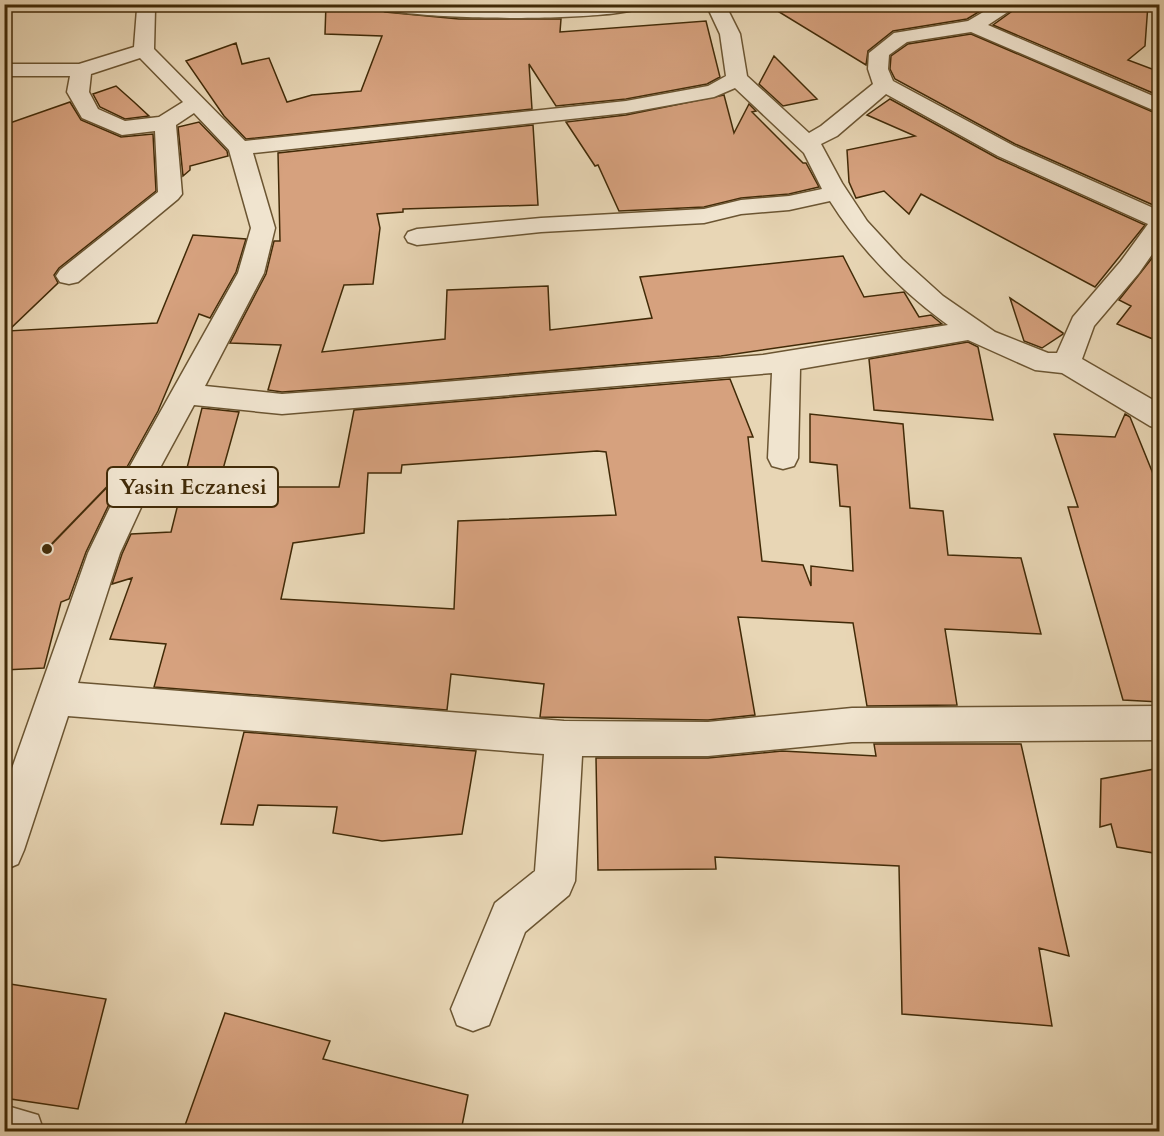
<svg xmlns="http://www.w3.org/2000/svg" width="1164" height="1136" viewBox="0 0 1164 1136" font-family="Cardo,serif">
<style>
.building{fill:#d6a17e;stroke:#412a07;stroke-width:1.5;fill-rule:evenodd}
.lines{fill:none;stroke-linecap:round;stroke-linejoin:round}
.minor-casing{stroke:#6b5532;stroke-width:3}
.minor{fill:#f0e4cf;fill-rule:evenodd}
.leader{fill:none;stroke:#412a07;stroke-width:2}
.callout-dot{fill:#412a07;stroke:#f0e4cf;stroke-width:2}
.callout{fill:#f0e4cf;stroke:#412a07;stroke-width:2}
.callout-label{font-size:22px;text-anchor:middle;font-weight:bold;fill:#412a07}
</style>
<rect width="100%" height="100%" fill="#e8d6b5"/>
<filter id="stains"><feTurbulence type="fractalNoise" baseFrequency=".00333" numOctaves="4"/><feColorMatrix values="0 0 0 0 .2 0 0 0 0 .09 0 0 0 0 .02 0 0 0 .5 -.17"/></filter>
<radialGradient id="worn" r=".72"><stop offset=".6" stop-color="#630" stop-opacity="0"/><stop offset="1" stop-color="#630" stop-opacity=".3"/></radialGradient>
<path class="building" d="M326,4h42l17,8 74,7h102l-1,13 146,-11 14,56 -13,7 -81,15 -70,7 -27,-42 3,45 -286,30 -22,-23 -38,-55 50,-18 6,21 27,-6 18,44 25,-7 49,-4 21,-55 -57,-2z
M766,4h226l-25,15 -74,12 -25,20 -2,14z
M1022,4h126l-3,42 -17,14 32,12v24l-167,-71z
M971,34l189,81v93l-145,-64 -120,-65 -5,-10 1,-13 17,-12z
M774,56l43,43 -34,7 -24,-22z
M116,86l18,16 15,14 -24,3 -25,-12 -7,-13z
M724,95l10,38 15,-29 7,7 -4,1 51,51h3l13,24 -30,7 -48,4 -37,9 -85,4 -21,-46 -3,1 -29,-44 60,-7z
M890,99l107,59 148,67 -50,62 -174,-93 -12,20 -25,-23 -28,7 -7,-16 -2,-32 68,-14 -48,-21z
M70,102l11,18 40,17 32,-3 3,57 -97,77 -5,7 4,8 -50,48 149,-8 36,-88 53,4 -10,33 -26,46 -11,-4 -41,97 -31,56 -41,85 -17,47 -8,3 -17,66 -40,2v-545z
M199,122l28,29 1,5 -38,10v4l-7,6 -5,-49z
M533,125l5,80 -135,4v3l-26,2 3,14 -7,56 -29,1 -22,67 123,-13 2,-49 101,-4 2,44 102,-12 -12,-41 203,-21 21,41 40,-5 15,25 12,-2 11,9 -221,32 -313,27 -126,9 -14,-2 13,-45 -51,-2 36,-69 8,-33h6l-2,-88z
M1160,248v94l-43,-18 14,-18 -12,-6z
M1010,298l53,35v1l-21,14 -18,-7z
M968,342l10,5 15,73 -119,-10 -5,-51z
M730,379l23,58h-5l14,124 41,4 8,21v-20l42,5 -3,-64 -10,-1 -3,-41 -27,-3v-48l93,10 7,84 33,3 5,44 73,3 20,76 -96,-5 12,76 -90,1 -14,-83 -115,-6 17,98 -47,5 -168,-3 4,-33 -93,-10 -4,36 -293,-23 12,-43 -56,-5 22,-61 -20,6 10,-30 9,-20 40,-2 31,-124 37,4 -21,75h121l15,-77zM597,451l9,1 10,63 -158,6 -4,88 -173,-10 12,-56 71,-10 4,-60h33l1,-8z
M1125,414l5,3 30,74v211l-37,-2 -55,-193h10l-24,-73 61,3z
M244,732l232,19 -14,83 -80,7 -49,-8 4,-26 -79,-2 -5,20 -32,-1z
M874,744h147l48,212 -30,-8 13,78 -150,-12 -3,-148 -184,-9 1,12 -118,1 -2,-112h112l74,-7 94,5z
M1160,768v86l-43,-7 -6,-23 -11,3 1,-48z
M10,984l96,15 -28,110 -74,-11v-99z
M225,1013l105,28 -7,18 145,36 -7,36h-278z"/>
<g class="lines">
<g class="minor-casing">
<path id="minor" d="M139,4h19l-3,5 -1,40 91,92 381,-40 82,-15 18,-10 -6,-42 -14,-30h19l15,30 7,42 62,57 12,-7 52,-42 -5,-15 1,-16 25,-20 74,-12 29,-17h23l-32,21 172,74v14l-189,-81 -64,10 -18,13 -1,14 5,12 121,65 146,65v32l-21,30 -45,53 -12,33 78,45v25l-10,-3 -88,-53 -27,-3 -67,-30 -168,29 -2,89 -4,8 -11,3 -11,-3 -4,-8 4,-85 -490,41 -88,-9 -39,72 -35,76 -42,130 486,38 144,1 144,-14 308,-2v34l-308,2 -144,14h-126l-7,125 -6,14 -44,37 -36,93 -16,6 -16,-6 -6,-16 44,-106 40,-32 9,-117 -476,-38 -44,134 -6,14 -14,6v-79l84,-238 41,-85 109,-195 13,-45 -22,-78 -35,-37 -18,12 6,69 -4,5 -100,83 -9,2 -9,-2 -4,-6 4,-6 98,-78 -3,-61 -33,4 -40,-17 -15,-26 3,-16h-66v-12h75l55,-17 3,-38zM140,58l43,44 -24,15 -34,4 -27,-12 -9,-17 2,-18zM735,88l69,65 18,36 -33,7 -48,4 -37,9 -163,9 -124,11 -9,3 -3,5 3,5 9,3 124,-13 163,-9 37,-9 48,-4 41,-9c31,49 71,90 118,124l-185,30 -355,30 -126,9 -77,-8 59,-113 11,-45 -22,-75 373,-40 88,-16zM886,94l112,62 150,68 -27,37 -48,56 -16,36h-9l-53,-21 -52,-36 -41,-37 -35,-38 -25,-38 -21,-39 16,-8z
M370,4l171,3 106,-3c-15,20 -264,17 -277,0z
M4,1105l34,10 6,17h-40z"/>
</g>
<use href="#minor" class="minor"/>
</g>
<path class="leader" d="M47 549L107 487"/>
<circle class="callout-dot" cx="47" cy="549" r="6"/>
<rect class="callout" x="107" y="467" width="171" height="40" rx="6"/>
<g class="callout-label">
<text x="193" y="494">Yasin Eczanesi</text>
</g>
<rect width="1164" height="1136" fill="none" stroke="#e8d6b5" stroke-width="24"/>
<rect x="6" y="6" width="1152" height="1124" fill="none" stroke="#412a07" stroke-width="3"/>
<rect x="12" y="12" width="1140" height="1112" fill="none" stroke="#412a07" stroke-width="1.5"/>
<rect width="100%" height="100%" filter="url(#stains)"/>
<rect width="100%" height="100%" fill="url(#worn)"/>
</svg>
